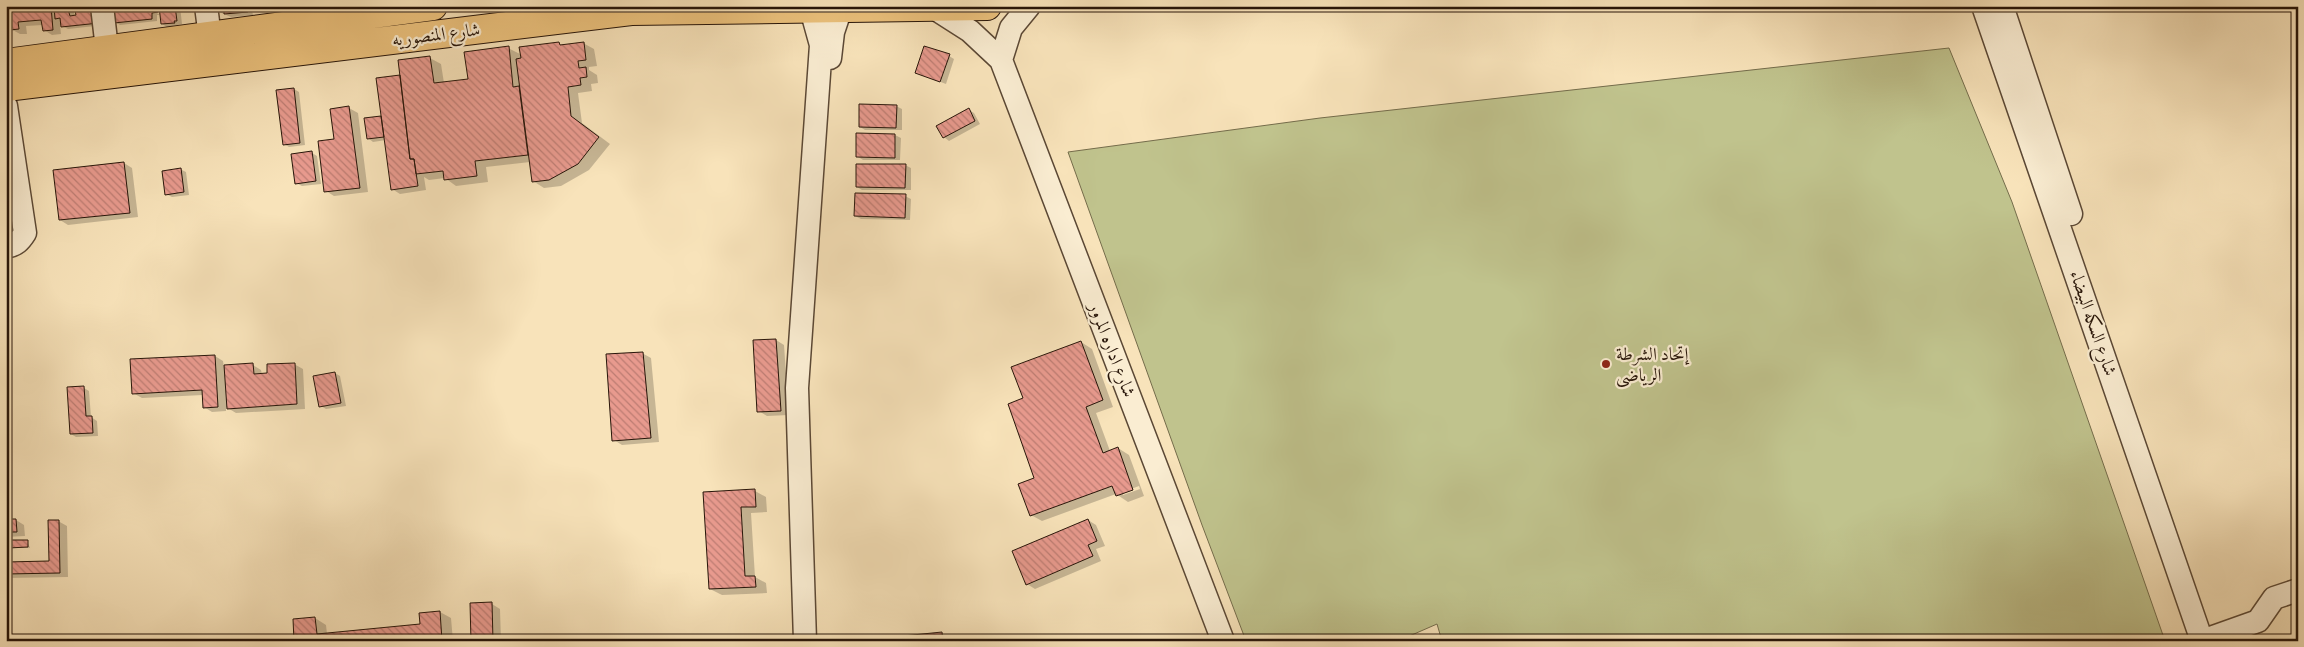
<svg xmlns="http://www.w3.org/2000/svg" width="2304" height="647" viewBox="0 0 2304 647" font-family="'IM FELL Double Pica',Amiri,serif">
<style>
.park{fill:#c0c38d;stroke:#746c4b}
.shadow{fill:#0003;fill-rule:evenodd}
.building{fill:url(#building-back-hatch);stroke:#271509}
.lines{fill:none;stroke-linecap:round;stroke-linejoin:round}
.minor-casing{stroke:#5b4835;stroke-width:25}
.major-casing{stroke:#271509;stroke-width:30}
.minor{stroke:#faedd2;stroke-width:22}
.major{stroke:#ecc27d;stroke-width:28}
.poi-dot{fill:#8f2418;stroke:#faedd2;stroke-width:2}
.labels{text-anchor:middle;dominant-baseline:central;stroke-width:4.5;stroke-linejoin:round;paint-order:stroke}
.street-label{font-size:18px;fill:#271509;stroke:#faedd2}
.poi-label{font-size:18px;fill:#271509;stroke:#faedd2;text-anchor:start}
</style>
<defs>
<pattern id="building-back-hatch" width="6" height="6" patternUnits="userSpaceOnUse" patternTransform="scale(1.25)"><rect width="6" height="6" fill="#e89a8e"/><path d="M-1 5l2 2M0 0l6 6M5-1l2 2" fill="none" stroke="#bc7c72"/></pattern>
</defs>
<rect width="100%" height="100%" fill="#f8e3ba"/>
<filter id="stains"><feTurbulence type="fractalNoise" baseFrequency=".004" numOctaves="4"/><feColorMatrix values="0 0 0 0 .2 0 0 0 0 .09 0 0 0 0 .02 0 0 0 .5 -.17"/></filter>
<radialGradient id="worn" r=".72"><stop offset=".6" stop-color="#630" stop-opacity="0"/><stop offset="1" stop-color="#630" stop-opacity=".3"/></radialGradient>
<path class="park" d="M1949,48l63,154 153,439h-723l-5,-17 -39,17h-152l-44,-116 -134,-373 252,-34z"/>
<path class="shadow" d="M9,6h63l3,10 29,9 -36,4 -8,-4 1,9 -9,1 -8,-5 -1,-5 -17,1 1,8h-7l-9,-5z
M113,6h67l2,18 -15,3 -5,-3 -1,-12 -8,-4 -1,2 8,5h-3v6l-37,4 -5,-3z
M216,6h40v5h-4l1,4 -22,2 -14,-6z
M260,6h49l1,5 -37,3z
M583,43l11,6 3,17 -8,1v3l8,5 1,8 -7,1 1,7 -14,2 4,30 28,21 -21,26 -28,16 -17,2 -11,-7 -3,-19 -44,5 2,15 -32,4 -11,-8 -16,2 -5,-3 2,13 -26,4 -8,-5 -6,-49 -13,2 -5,-4 -2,-19 17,-2 18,-41 29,-18 11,6 3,19 25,-3 39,-32 14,7 -1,-7z
M949,56l5,3 -8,25 -30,-11z
M294,89l5,3 6,53 -16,2 -5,-3z
M896,106l6,3v21h-37l-5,-3z
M349,108l9,5 10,79 -34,4 -8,-5 9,-50z
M969,110l5,3 6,11 -31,17 -5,-4z
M6,117l15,118 -15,1z
M858,135h37l6,3 -1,22h-37l-6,-4z
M312,153l5,3 4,28 -19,2 -6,-3z
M124,163l8,5 6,49 -70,8 -8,-5z
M905,165l6,3v22h-49l-5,-3z
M180,169l6,3 3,23 -17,2 -6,-3z
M905,196l6,3 -1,21 -49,-1 -6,-3z
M776,340l8,5 5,70 -22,1 -8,-5z
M1081,342l11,7 21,58 -17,6 14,38 8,-3 11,7 15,41 -16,6 -12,-8 -74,27 -11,-6 5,-37 -12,-79zM1139,486l1,3 -17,6v-3z
M642,353l9,5 8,84 -37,3 -8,-5z
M215,356l8,5 1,6 29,-2 8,5 1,5 32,-11 9,5 2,40 -69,4 -10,-6v4l-14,1 -8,-5 -1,-12 -61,3 -9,-5z
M335,373l5,3 6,30 -20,3 -5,-3z
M84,388l5,3 2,26 6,4 1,15 -22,1 -5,-3z
M755,491l11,6 1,15 -16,1 4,64 11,6 1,10 -45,2 -12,-6 -5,-96z
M6,520h10l8,5 1,11 -19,1z
M1088,520l8,5 9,21 -9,3 5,12 -66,28 -8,-5z
M58,521l9,5 1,51 -62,1v-15l44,-1z
M27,541l3,7 -21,-1z
M492,604l8,5 1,32h-29z
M440,612l11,6 2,23h-157l19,-23 11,7 1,9 94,-9z
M942,634l11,7h-86z"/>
<path class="building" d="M8,6h43l2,24 -10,1 -2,-11 -23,2 1,7 -9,1z
M54,6h13l3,10 6,-1 -2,-9h23l2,17 -38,4 -1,-9 -5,1z
M112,6h45l1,6 -6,1v6l-38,4z
M159,6h16l2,15h-3l1,2 -14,1z
M215,6h36v2l-4,1 1,3 -24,2v-3l-9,1z
M259,6h43v1l-39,3v-3z
M559,42l1,3 24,-3 2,18 -8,1 1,7 7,-1 1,10 -7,1 1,7 -13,2 3,29 28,21 -21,27 -29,16 -17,2 -16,-123 5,-1 -2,-11z
M509,46l4,41 6,-1 9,69 -53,6 2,15 -33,4 -1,-9 -27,3 -2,-15h-4l-12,-99 32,-4 4,27 34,-4 -4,-27z
M924,46l26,8 -10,28 -25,-9z
M400,75l10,84h4l4,27 -27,4 -15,-112z
M294,88l6,55 -17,2 -7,-55z
M859,104l38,1 -1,23 -37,-1z
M349,106l11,82 -36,4 -6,-51 16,-2 -4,-30z
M969,108l6,13 -32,17 -7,-12z
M381,116l3,21 -17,2 -3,-21z
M856,133l39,1v24l-39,-1z
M312,151l4,30 -21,3 -4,-30z
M124,162l6,51 -71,7 -6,-50z
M856,164h50l-1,24 -49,-1z
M181,168l3,24 -19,3 -3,-24z
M6,169l7,61 -7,1z
M855,193l51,1 -1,24 -51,-2z
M776,339l5,72 -24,1 -4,-72z
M1081,341l22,59 -17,7 17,46 15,-6 15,43 -17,6 -4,-10 -82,30 -12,-32 16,-6 -26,-74 15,-6 -12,-31z
M643,352l8,86 -39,3 -6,-87z
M215,355l3,52 -15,1 -1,-18 -70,4 -2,-35z
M253,363l1,11 13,-1v-9l28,-1 2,41 -70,5 -3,-44z
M335,372l6,31 -22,4 -6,-31z
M84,386l2,30h6l1,17 -23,1 -3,-47z
M755,489l1,18h-15l4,69h10l1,11 -47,2 -6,-97z
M6,519h10l1,13h-11z
M1088,519l9,22 -9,4 5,11 -67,29 -14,-34z
M48,520h11l1,53 -54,1v-12l43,-1z
M8,540h20v7l-20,1z
M492,602l1,39h-22l-1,-38z
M440,611l2,30h-148l-1,-22 22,-2 2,17 103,-10 -1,-11z
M942,632l1,9h-89z"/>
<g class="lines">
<g class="minor-casing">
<path id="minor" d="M102,6l5,43
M206,6l4,31
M1983,6l219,635
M2002,6l69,208
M934,8l36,23 31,29 222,581
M830,58l3,-26 8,-24
M1001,60l10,-32 18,-22
M6,106l19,127c-5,8 -9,12 -19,14
M2213,637l45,-16 16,-23 24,-8
M805,641l-8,-253 24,-343 -10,-36"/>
</g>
<g class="major-casing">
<path id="major" d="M6,63l427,-57
M6,87l625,-76 356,-5"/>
</g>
<use href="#minor" class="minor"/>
<use href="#major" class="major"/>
</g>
<circle class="poi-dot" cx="1606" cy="364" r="5"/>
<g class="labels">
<g class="street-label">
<text transform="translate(436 35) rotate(-7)">شارع المنصوريه</text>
<text transform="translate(2093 323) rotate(71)">شارع السكه البيضاء</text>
<text transform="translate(1112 350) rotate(69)">شارع اداره المرور</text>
</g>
<g class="poi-label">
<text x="1616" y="354">إتحاد الشرطة<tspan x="1616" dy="21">الرياضى</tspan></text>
</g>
</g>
<rect width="2304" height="647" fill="none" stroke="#f8e3ba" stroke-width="25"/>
<rect x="8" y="8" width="2289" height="632" fill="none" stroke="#271509" stroke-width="2.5"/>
<rect x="12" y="12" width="2279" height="622" fill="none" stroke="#271509"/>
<rect width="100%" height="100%" filter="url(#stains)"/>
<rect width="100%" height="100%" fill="url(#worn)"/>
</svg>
